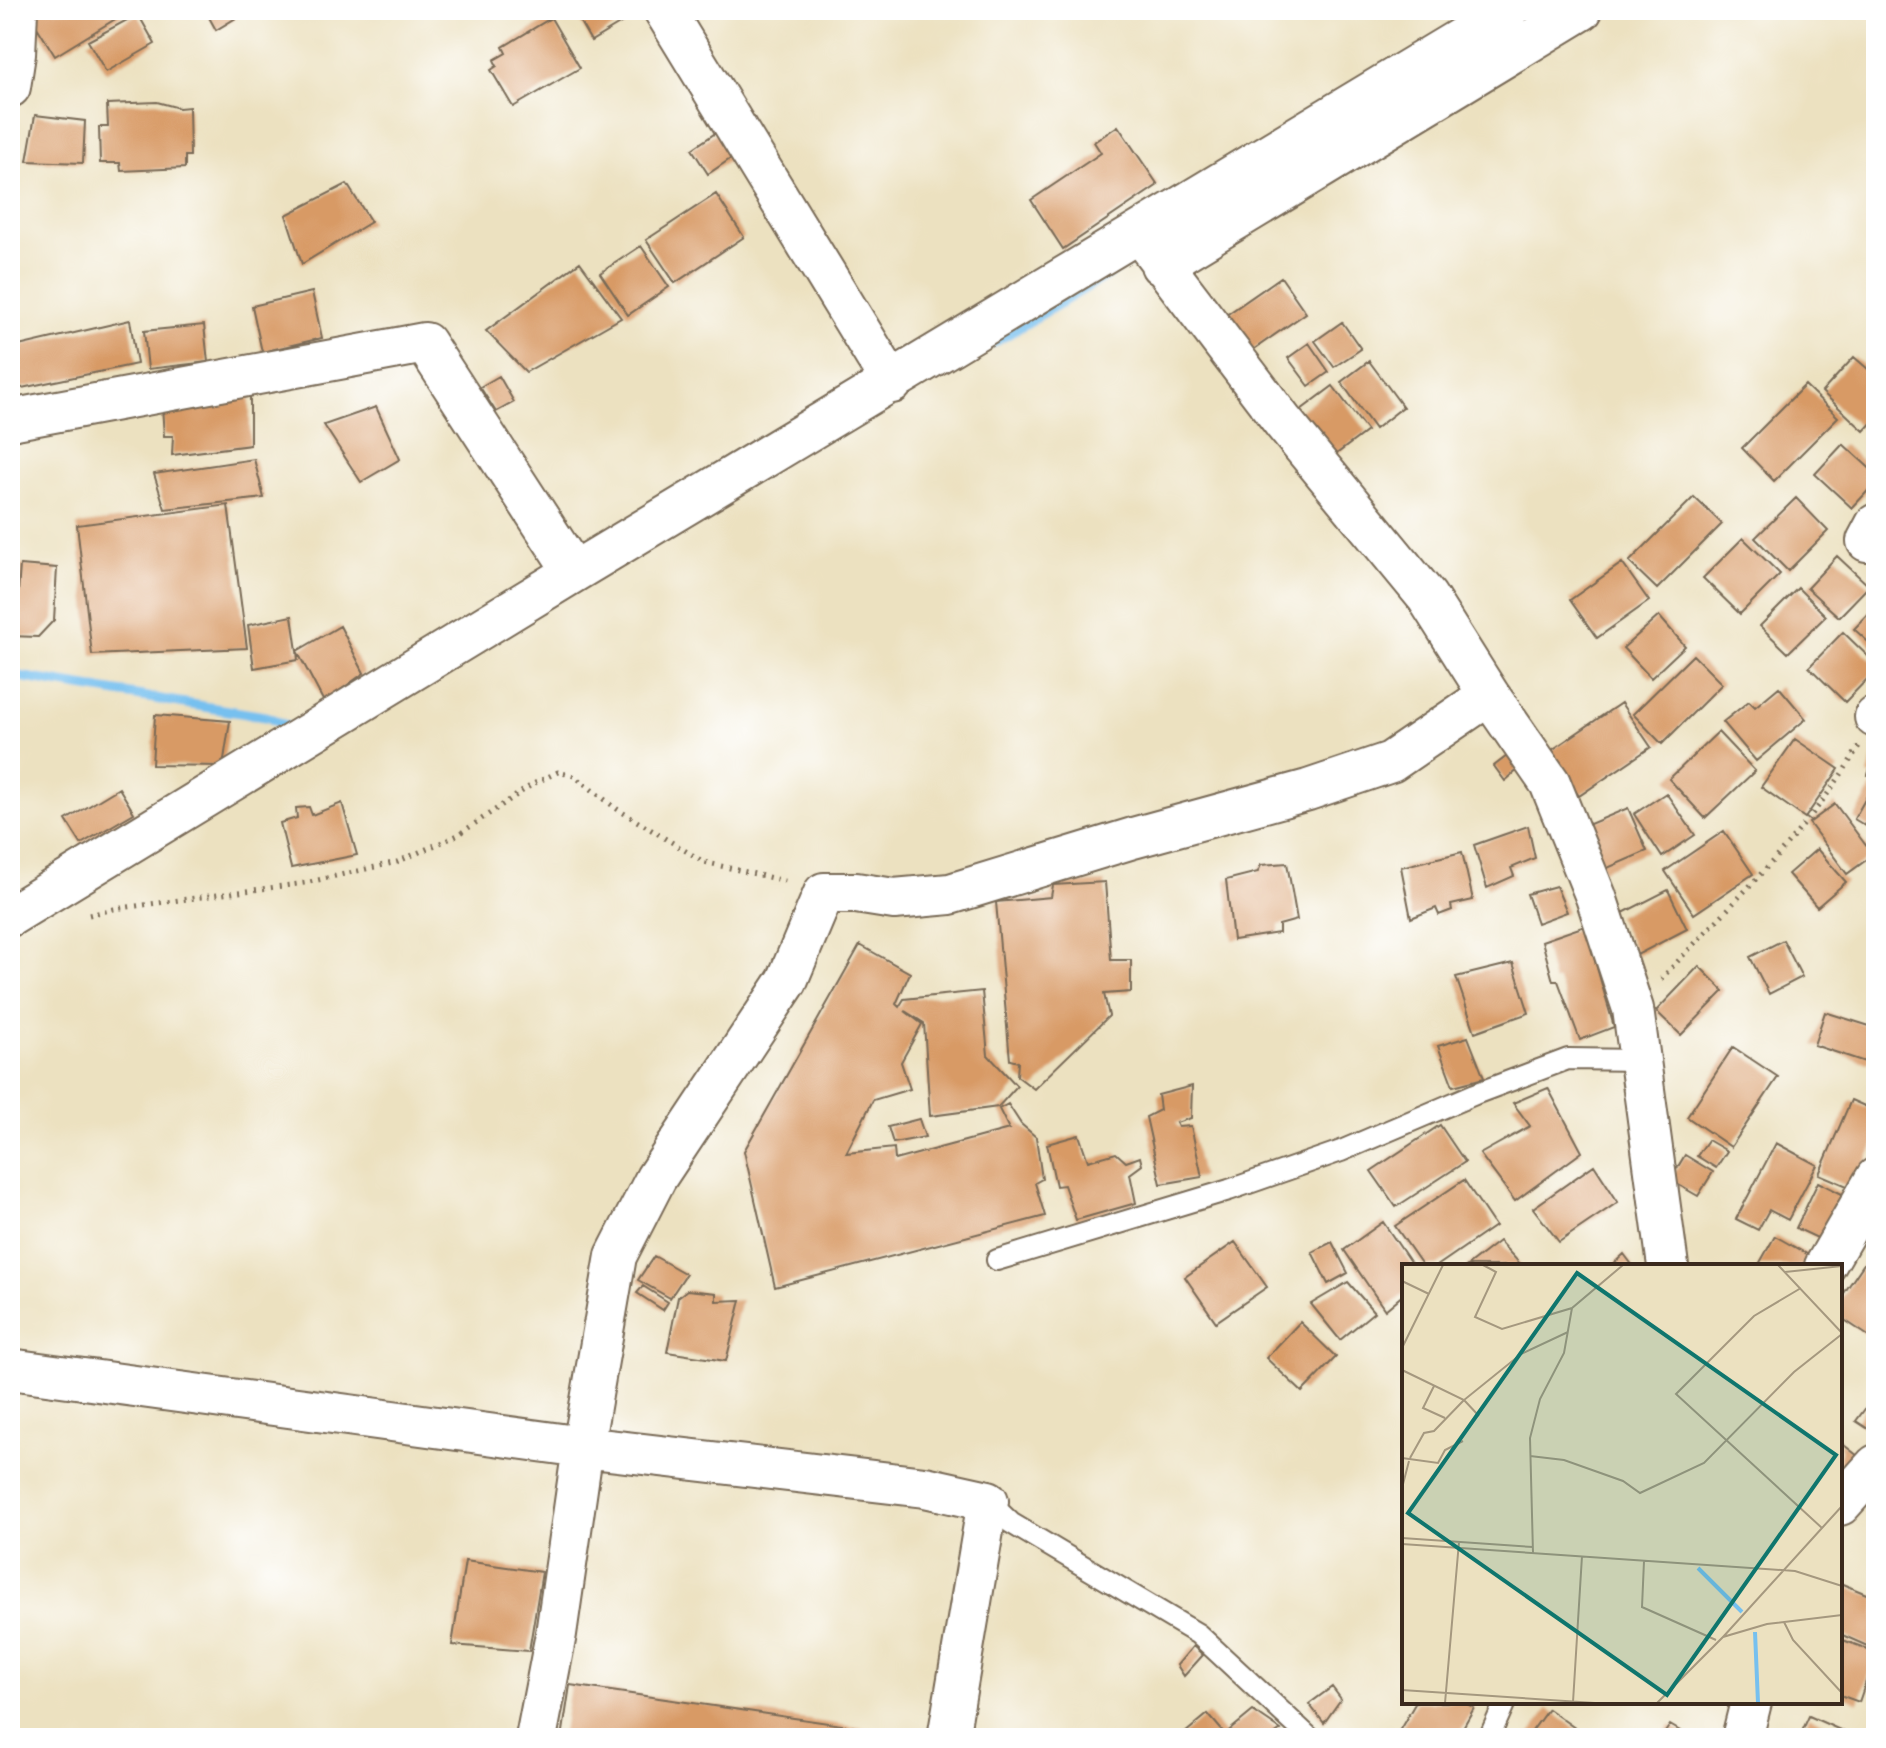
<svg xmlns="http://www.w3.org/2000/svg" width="1886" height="1748" viewBox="0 0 1886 1748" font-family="'Old Standard TT',serif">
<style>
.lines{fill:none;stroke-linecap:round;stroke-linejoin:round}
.stream{stroke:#76c0ef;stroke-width:10}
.building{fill:#d89a65}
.service-casing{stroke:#796a57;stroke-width:24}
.minor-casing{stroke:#796a57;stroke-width:44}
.path{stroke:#796a57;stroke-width:5;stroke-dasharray:2 6;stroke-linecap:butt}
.service{stroke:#fff;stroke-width:20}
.minor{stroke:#fff;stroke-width:40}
.inset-river{fill:none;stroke:#76c0ef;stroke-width:4}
.inset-road{fill:none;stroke:#a5987f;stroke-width:2}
.view{fill:#0f766e;fill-opacity:0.15;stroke:#0f766e;stroke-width:4}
.inset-edge{fill:none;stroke:#3b2a1e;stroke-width:4}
</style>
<rect width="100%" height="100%" fill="#fff"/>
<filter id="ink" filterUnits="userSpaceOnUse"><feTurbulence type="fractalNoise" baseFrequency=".0125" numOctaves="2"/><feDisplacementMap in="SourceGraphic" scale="16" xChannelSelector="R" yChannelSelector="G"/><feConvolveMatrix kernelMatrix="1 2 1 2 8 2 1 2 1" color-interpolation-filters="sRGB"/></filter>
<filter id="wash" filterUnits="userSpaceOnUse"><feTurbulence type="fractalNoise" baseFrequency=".006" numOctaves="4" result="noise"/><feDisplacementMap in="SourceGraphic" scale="32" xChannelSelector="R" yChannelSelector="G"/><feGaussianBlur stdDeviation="1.8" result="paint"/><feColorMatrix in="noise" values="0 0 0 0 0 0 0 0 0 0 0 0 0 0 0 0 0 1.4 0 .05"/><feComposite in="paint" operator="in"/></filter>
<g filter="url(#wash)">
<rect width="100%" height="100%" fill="#ece1c0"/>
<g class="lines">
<path class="stream" d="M993,343l151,-90
M10,675l258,42 20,10"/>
</g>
<g id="blocks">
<path class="building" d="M35,10l25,1 70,-1 -75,46 -26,-42z
M205,10h44l-33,20z
M573,10h47l6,10 -35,21z
M138,14l17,30 -49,28 -18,-31z
M551,18l29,50 -67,39 -22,-37 6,-4 -3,-6 12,-7 -3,-6z
M157,102l22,6 10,-1 1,49h-5v12l-64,3 -1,-8h-20l-1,-36h9l-1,-23z
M35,115l50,6 -2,42 -56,-2z
M1118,126l40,59 -95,64 -32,-49 70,-47 -7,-11z
M720,130l16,25 -28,19 -16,-25z
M347,184l24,38 -69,42 -16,-49z
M716,194l28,43 -69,46 -29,-43z
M641,246l28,41 -41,28 -28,-42z
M580,262l41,56 -95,54 -40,-41z
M1281,277l25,36 -59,41 -25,-36z
M312,292l10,46 -60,14 -10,-46z
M130,320l7,44 -125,26 -2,-42z
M1342,322l19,27 -27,18 -19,-26z
M204,325l4,37 -60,7 -4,-38z
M1309,343l20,29 -20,14 -21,-28z
M1854,357l22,19v42l-12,13 -42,-39z
M1369,361l34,46 -28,22 -34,-47z
M499,376l15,26 -18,10 -16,-25z
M1805,385l33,32 -64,64 -32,-33z
M1333,386l34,45 -36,27 -34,-45z
M250,389v56l-78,10 1,-19h-9l-2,-30z
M376,407l24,52 -39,23 -37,-57z
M1843,444l33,30v8l-24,26 -37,-34z
M254,459l10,39 -99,11 -11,-35z
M1694,497l28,27 -65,65 -28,-27z
M1796,498l32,33 -40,40 -33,-33z
M228,505l19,143 -155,7 -15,-130z
M1743,538l37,36 -40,40 -37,-36z
M1837,556l32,30 -30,31 -32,-29z
M1622,563l27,38 -52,37 -27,-38z
M20,565l37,3 -3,52 -16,17 -28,-1v-29h7z
M1798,588l28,28 -38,37 -28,-27z
M1876,606v43l-22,-20z
M292,616l5,35 43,-25 24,47 -40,29 -27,-51 1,9 -44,8 -6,-43z
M1659,616l26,30 -34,32 -28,-30z
M1843,632l33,32v6l-31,32 -36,-35z
M1693,655l29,29 -60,60 -29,-30z
M1779,687l27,32 -50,42 -33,-39 26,-21 6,6z
M1621,703l30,44 -72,49 -30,-44z
M155,715l75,6 -7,45 -71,-1z
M1718,732l37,39 -50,47 -36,-39z
M1795,739l44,30 -34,49 -44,-31z
M1876,748v29l-8,-2z
M1511,753l10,14 -16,14 -11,-15z
M1876,780v52l-22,-13z
M119,788l15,25 -53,31 -15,-24z
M1666,793l29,42 -33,22 -28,-43z
M342,803l15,52 -66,13 -11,-45 17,-5 -1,-10 13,-1 3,8z
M1835,804l38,51 -26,19 -38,-51z
M1628,808l19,43 -44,19 -18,-44z
M1528,826l7,32 -24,10 3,8 -27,12 -13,-43z
M1724,831l29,43 -59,40 -29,-43z
M1817,849l29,33 -29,25 -29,-33z
M1462,852l11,48 -22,5 1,5 -13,5 -3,-7 -25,10 -10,-51z
M1287,863l10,57 -18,5v8l-46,7 -7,-60 32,-8 3,-7z
M1105,882l6,78h20v32l-27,2 5,22 -75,73 -17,-13 1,-14 -8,-2 -14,-158 55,-5 2,-12z
M1556,886l11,26 -30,11 -10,-29z
M1668,890l19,39 -50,26 -20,-39z
M1585,926l29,101 -34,13 -22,-59h-5l-11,-40z
M1783,940l19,37 -33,17 -19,-37z
M860,945l50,28 -14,31 3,3 5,-8 78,-8 6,64 29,31 -19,21 -68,9 -6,-93 -19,-12 17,13 -21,38 9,27 -37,11 -27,53 48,-5 1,12 114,-31 -10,-20 9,-5 13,20 15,13 6,42 -7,4 10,33 -270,71 -31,-136z
M1513,963l16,50 -54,19 -19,-55z
M1699,966l25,25 -43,44 -25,-24z
M1825,1012l51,16v10l-8,25 -54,-18z
M1468,1037l16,41 -31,8 -15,-40z
M1733,1047l45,30 -47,70 -44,-30z
M1192,1086l-1,32 -15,5 2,4 13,-1 11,51 -41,7 -15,-67 14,-7 -2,-15z
M1548,1088l34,64 -67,49 -35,-47 50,-28 -17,-23z
M1851,1100l25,11v29l-22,49 -35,-15z
M919,1119l6,18 -32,6 -5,-16z
M1440,1125l25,37 -69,45 -25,-36z
M1079,1135l9,26 28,-8 10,9 14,-5 2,8 -12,9 6,29 -60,17 -12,-35 -8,1 -9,-42z
M1708,1140l19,11 -11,17 -19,-12z
M1776,1143l41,22 -29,55 -19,-10 -11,20 -22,-11z
M1685,1155l28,17 -15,24 -28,-16z
M1594,1165l24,37 -59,40 -26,-34z
M1464,1180l31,46 -58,40h-14l-28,-40z
M1818,1182l32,16 -22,45 -32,-15z
M1383,1222l30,44h-9v28l-19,16 -41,-60z
M1775,1236l39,22 -5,8h-51z
M1499,1241l23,25h-55z
M1235,1242l32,45 -51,35 -31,-45z
M1332,1242l16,31 -20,11 -16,-32z
M1876,1246v95l-36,-24v-18z
M1624,1254l9,12h-22z
M654,1256l32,18 -16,24 -32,-18z
M1348,1282l26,30 -34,28 -29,-36z
M643,1286l25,16 -5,8 -26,-17z
M687,1290l29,3v8l25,-1 -15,61 -59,-9 11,-55z
M1300,1322l36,35 -34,35 -36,-34z
M1876,1394v40l-20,-13z
M1840,1442l23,18 -23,29z
M465,1561l77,11 -13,79 -77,-6z
M1840,1583l36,15 -2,51 -34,-15z
M1840,1639l36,13 -17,50 -19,-7z
M1193,1646l10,9 -19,21 -7,-11z
M570,1685l347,51v2h-355z
M1332,1687l9,12 -17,24 -15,-19z
M1416,1702h48l10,6 -17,30h-62z
M1548,1709l31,22 -5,7h-47z
M1253,1711l28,19 -11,8h-91l29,-24 17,20z
M1809,1716l49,22h-59z
M1670,1725l22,13h-31z"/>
</g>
</g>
<g filter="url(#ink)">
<use href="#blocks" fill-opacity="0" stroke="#796a57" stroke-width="2"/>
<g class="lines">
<g class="service-casing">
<path id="service" d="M997,1260l232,-70 112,-39 134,-57 93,-35 72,1
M988,1501l23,22 187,111 112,104
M1489,1738l16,-36"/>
</g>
<g class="minor-casing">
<path id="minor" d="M664,10l228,373
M10,87l5,-33 2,-44
M1139,233l144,189 144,175 62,98 61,88 46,114 37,112 35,257
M1161,265l421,-255
M10,420l415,-77 149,229
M1867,541l9,-17
M1875,717h1
M10,916l564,-344 934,-562
M1825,1266l51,-88
M10,1369l573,78 342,40 63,14 -40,237
M1840,1505l36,-40
M536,1738l20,-104 27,-187 33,-191 40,-78 131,-197 37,-88h32l38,6 56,-5 183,-56 175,-48 83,-28 98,-67
M1742,1738l9,-36"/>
</g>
<path class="path" d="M89,915l25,-6 191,-26 92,-21 61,-27 75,-51 25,-12 16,4 43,33 87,53 85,20
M1661,979c67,-72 149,-148 198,-233"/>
<use href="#service" class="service"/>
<use href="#minor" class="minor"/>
</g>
</g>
<g transform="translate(1402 1264)">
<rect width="440" height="440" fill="#ece1c0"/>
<path class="inset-river" d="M296,304l44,44M353,368l3,71"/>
<path class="inset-road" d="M81,1l13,7 -21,45 27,12 70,-21 51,-43M376,1l64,68M383,8l57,-6M0,17l27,13M0,84l41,-83M0,106l62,30 -30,31 -10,2 -14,25M32,122l-11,22 22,10M77,152l-15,-16 57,-46 47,-22M128,192l34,4 59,21 17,12 64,-30 90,-91 48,-38M0,194l36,5 7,-13 18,-9M0,224l7,-27M420,264l20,-22M0,274l131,9M0,280l393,27 47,15M131,289l-3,-115 10,-39 24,-46 8,-45M242,297l-2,46 74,33M382,358l9,18 49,53M321,373l99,-109 -146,-134 78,-78 47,-28M0,426l193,13M171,438l9,-146M43,439l14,-161M255,439l66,-66 44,-13 75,-9"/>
<path class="view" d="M175,9l259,182 -169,240 -259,-182z"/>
<rect width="440" height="440" class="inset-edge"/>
</g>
<rect width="1886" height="1748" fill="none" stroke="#fff" stroke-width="40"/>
</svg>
